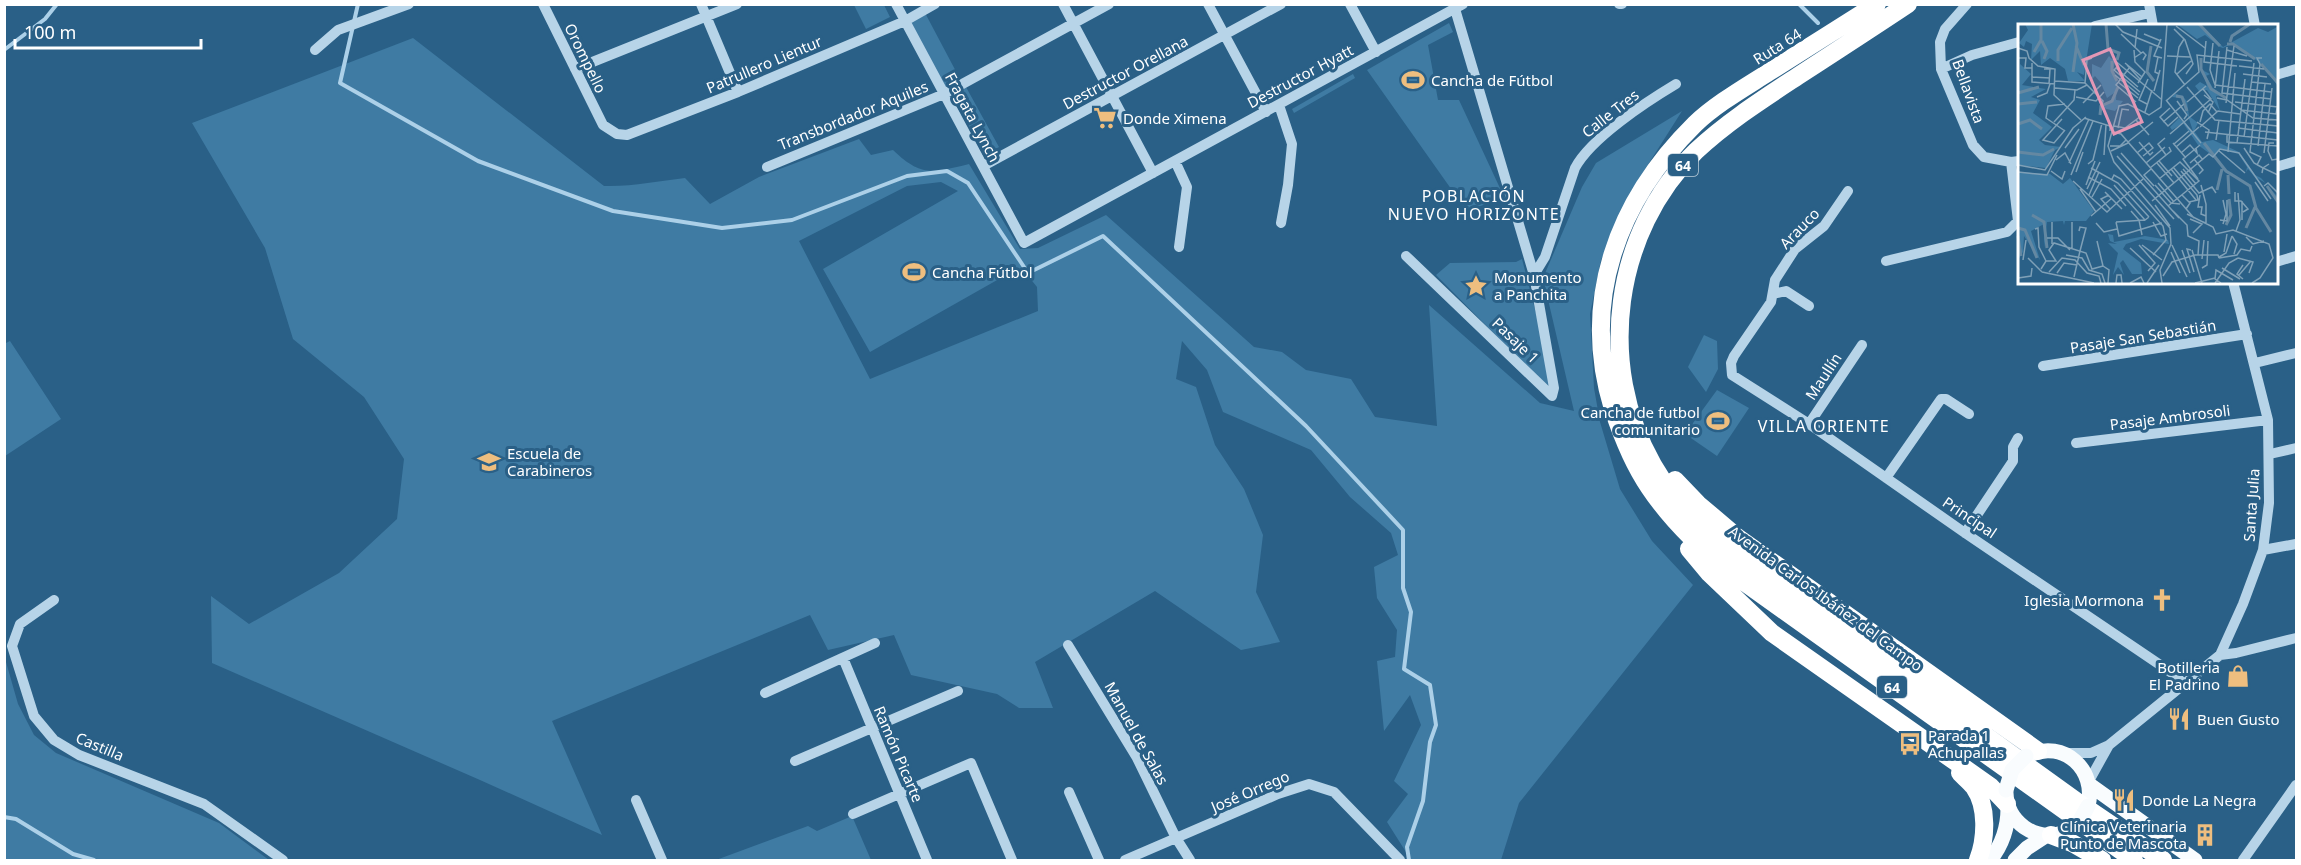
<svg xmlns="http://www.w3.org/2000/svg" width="2301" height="865" viewBox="0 0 2301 865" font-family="'Noto Sans',sans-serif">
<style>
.green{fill:#3f7ba3;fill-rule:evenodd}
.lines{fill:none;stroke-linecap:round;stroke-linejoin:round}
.stream{stroke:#acd0e8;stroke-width:4}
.minor{stroke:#b7d4e8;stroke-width:10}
.major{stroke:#f9fcfe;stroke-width:15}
.highway{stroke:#fff;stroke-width:18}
.major-bridge{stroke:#f9fcfe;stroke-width:15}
.labels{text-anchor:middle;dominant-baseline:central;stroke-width:6;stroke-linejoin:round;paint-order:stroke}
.shield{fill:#2a6087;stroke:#bfcfdb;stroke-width:1.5}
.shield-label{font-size:14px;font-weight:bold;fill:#fff}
.street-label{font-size:15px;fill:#fff;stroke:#2a6087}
.poi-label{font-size:15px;fill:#fff;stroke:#2a6087;text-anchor:start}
.neighbourhood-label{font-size:16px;letter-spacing:1.5px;fill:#fff;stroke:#2a6087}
.inset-river{fill:none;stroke:#6488a2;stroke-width:3}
.inset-road{fill:none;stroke:#7fa0b7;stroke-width:1.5}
.view{fill:#e497b5;fill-opacity:0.15;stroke:#e497b5;stroke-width:3}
.inset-edge{fill:none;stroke:#fff;stroke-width:3}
</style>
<rect width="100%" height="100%" fill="#2a6087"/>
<path class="green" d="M854,5h30l6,12 -24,12z
M924,11l36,68 -16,9 -37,-68z
M1449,23l4,9 -25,13 10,55h21l46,99 -39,11 -99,-140z
M413,38l191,148c27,1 54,-5 81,-8l25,26 49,-27 100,-38 12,16 22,-5c28,27 39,23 76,14l51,85 18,-1 68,-33 148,132 28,5 24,18 45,9 24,38 62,9 -8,-121 111,98 34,8 -31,-133 39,-91 14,-24 86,-52 -52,82 -29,67 -11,54 4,74 6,34 20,67 32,52 41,44 -174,218 -18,57h-90l-24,-38 21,-28 -14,-13 27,-56 -11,-30 -26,36 -7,-70 18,-4 2,-27 -20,-32 -3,-31 24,-12 -7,-22 -41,-36 -39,-47 -88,-38 -16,-42 -25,-29 -6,38 20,8 19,58 29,44 19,46 -7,57 24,50 -39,8 -86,-59 -120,71 18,46h-34l-22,-14 -86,-19 -17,-40 -66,15 -18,-35 -258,106 50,114 -122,-55 -268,-117 -1,-67 38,28 90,-51 58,-54 7,-60 -40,-62 -71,-58 -28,-91 -73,-125zM941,182l17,9 -135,78 47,83 136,-77 23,2 8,10 1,24 -168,68 -71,-138 108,-55z
M1353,74l2,4 -61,35 -2,-4z
M966,87l33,60 -14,8 -33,-60z
M1522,259l17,66 12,66 -115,-116 14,-12 66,-1z
M1704,335l13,6 1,28 -12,23 -18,-25z
M10,341l51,78 -56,37 -1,-112z
M1717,390l32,18 -32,48 -32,-22z
M4,655l14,49 16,31 22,18 163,70 50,37h-264z
M852,816l19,44h-155l92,-34 9,5z"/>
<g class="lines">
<path class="stream" d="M358,4l-18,79 138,78 135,50 109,17 70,-8 115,-44 40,-5 21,12 60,90 75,-37 203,190 97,104v58l8,24 -7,57 26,16 6,40 -6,17 -7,59 -16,46 2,13
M1799,4l19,19
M4,50l41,-31 12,-15
M4,817l12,2 57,35 21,6"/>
<path class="minor" d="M543,4l60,121 14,9 10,1 111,-43 167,-71 30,-17
M701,4l37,88
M896,4l128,239 439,-239
M1063,4l90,169
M1208,4l58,108
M1350,4l26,48
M1619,4h3
M1967,4l-22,25 -5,13 1,27 32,76 11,12 27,5 8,-1
M2149,4l4,22
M2251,4l4,22
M1455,9l79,266 20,113 -2,8
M2095,26l55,-13
M315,50l23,-20 71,-26
M575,69l162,-65
M1941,69l31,-14 47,-13
M2276,75l20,-6
M1279,105l13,39 -4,41 -7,38
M1175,161l12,26 -8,60
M983,166l298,-162
M767,167l177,-73 165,-90
M2276,167l20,-6
M1848,191l-24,35 -29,23 -20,31 -4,22 -37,54 -3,7 1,12 77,49 156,109 207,140 12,11
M1406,256l146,140
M1886,261l121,-29 11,-11 -7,-59
M2276,262l20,-6
M1534,275l11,-18 30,-89c16,-30 71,-66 101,-84
M1773,294l13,-3 23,15
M2255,363l41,-10
M2043,366l204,-32
M1809,424l53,-79
M2076,443l192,-23
M2270,454l26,-6
M1886,478l55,-79h5l23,15
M1965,533l48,-72v-14l5,-9
M2263,550l33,-6
M54,600l-34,24 -8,22 22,70 20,24 25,15 125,49 79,56
M1068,645l69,113 39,80 14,22
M2220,655l16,-2 60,-15
M843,658l84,202
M765,693l110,-50
M2065,753h26l18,-8 111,-90 23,-51 20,-54 6,-47 -1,-83 -35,-138
M795,761l163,-70
M2089,781l20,-36
M1069,792l30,68
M636,800l26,60
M853,814l118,-51 41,97
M1125,860l153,-66 31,-10 25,8 66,68
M2243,860l53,-75"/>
<path class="major" d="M2029,755c35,-16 68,15 59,51
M2090,785l105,75
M2006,793c1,29 29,49 56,40
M1990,860c13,-16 18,-32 18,-52
M2015,860l12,-12 20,-13"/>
<path class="highway" d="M1877,4c-36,23 -72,45 -108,68 -25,16 -53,32 -74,52 -78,77 -115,177 -82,285 9,27 20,55 36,78 22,33 50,60 81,85l404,288
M1908,4c-36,24 -73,48 -110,72 -35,23 -71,46 -102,75 -83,81 -100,214 -43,314 19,33 45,60 74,85l352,253 84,57
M1675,480l23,24 39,33 301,214
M1689,549l20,24 63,60 218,153 17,18
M1960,773c5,5 10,9 14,14 14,20 12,52 4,73
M2051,835l21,8 30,17"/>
<path class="major-bridge" d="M2006,790l6,-20 14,-14
M2063,832l16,-10 9,-16"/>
</g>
<defs>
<g id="stadium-bare" transform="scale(1.8)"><path d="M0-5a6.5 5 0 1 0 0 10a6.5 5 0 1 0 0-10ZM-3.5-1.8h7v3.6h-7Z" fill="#eebe7f" stroke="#2a6087" stroke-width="2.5" paint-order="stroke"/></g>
<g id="supermarket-bare" transform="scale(1.8)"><path d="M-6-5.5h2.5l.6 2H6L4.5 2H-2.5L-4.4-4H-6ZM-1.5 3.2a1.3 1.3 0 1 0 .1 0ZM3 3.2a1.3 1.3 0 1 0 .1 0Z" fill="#eebe7f" stroke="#2a6087" stroke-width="2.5" paint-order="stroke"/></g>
<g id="sight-bare" transform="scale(1.8)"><path d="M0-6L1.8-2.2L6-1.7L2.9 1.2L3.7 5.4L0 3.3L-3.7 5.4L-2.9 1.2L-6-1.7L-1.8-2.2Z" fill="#eebe7f" stroke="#2a6087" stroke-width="2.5" paint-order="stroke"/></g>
<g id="university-bare" transform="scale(1.8)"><path d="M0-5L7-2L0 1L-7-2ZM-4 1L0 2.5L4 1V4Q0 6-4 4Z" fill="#eebe7f" stroke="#2a6087" stroke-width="2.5" paint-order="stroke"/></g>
<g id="church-bare" transform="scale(1.8)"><path d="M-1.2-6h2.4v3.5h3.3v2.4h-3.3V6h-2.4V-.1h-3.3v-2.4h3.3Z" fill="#eebe7f" stroke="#2a6087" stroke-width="2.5" paint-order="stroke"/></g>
<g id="shop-bare" transform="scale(1.8)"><path d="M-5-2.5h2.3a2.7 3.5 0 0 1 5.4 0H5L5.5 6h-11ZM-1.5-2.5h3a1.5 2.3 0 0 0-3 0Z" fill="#eebe7f" stroke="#2a6087" stroke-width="2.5" paint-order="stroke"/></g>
<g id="restaurant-bare" transform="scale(1.8)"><path d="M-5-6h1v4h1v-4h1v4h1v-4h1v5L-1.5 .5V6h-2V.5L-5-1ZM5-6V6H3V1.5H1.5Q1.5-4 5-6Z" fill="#eebe7f" stroke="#2a6087" stroke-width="2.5" paint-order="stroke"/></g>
<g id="bus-bare" transform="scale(1.8)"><path d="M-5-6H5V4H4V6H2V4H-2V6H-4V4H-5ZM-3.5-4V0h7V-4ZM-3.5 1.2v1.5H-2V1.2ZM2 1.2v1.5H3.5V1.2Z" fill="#eebe7f" stroke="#2a6087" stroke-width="2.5" paint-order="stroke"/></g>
<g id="building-bare" transform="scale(1.8)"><path d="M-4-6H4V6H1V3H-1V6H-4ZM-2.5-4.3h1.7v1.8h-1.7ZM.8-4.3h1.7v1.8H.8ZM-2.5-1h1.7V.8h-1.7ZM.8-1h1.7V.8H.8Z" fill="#eebe7f" stroke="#2a6087" stroke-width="2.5" paint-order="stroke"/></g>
</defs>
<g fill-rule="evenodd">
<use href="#stadium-bare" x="1413" y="80"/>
<use href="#supermarket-bare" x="1105" y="118"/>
<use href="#stadium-bare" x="914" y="272"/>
<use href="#sight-bare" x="1476" y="286"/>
<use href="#stadium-bare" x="1718" y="421"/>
<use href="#university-bare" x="489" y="462"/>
<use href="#church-bare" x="2162" y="600"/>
<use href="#shop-bare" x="2238" y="676"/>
<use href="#restaurant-bare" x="2179" y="719"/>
<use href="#bus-bare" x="1910" y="744"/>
<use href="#restaurant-bare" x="2124" y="800"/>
<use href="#building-bare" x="2205" y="835"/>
</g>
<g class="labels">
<g class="shield">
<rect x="1668" y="154" width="30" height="22" rx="4.5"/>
<rect x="1877" y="676" width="30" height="22" rx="4.5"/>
</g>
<g class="shield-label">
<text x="1683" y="165">64</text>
<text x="1892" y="687">64</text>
</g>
<g class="street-label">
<text transform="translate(1777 46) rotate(-32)">Ruta 64</text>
<text transform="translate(586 58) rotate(64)">Orompello</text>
<text transform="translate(764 64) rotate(-23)">Patrullero Lientur</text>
<text transform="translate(1125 72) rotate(-28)">Destructor Orellana</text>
<text transform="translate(1300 76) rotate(-28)">Destructor Hyatt</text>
<text transform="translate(1969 91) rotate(70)">Bellavista</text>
<text transform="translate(1610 113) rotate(-38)">Calle Tres</text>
<text transform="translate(853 115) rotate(-22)">Transbordador Aquiles</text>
<text transform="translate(973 117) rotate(62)">Fragata Lynch</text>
<text transform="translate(1799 228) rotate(-46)">Arauco</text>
<text transform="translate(2143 336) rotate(-9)">Pasaje San Sebastián</text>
<text transform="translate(1516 340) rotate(44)">Pasaje 1</text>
<text transform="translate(1823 376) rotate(-57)">Maullín</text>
<text transform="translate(2170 417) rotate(-7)">Pasaje Ambrosoli</text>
<text transform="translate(2251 505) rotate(-86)">Santa Julia</text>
<text transform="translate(1970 517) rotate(34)">Principal</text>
<text transform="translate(1826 598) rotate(36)">Avenida Carlos Ibáñez del Campo</text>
<text transform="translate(1137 733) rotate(61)">Manuel de Salas</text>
<text transform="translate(100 746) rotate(23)">Castilla</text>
<text transform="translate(899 754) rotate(67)">Ramón Picarte</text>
<text transform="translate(1250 791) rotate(-23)">José Orrego</text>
</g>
<g class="poi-label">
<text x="1431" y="80">Cancha de Fútbol</text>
<text x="1123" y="118">Donde Ximena</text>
<text x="932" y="272">Cancha Fútbol</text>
<text x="1494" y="277">Monumento<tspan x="1494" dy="17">a Panchita</tspan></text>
<text x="1700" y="412" text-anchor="end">Cancha de futbol<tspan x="1700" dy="17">comunitario</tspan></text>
<text x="507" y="453">Escuela de<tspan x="507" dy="17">Carabineros</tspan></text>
<text x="2144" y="600" text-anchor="end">Iglesia Mormona</text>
<text x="2220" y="667" text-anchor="end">Botilleria<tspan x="2220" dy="17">El Padrino</tspan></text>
<text x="2197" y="719">Buen Gusto</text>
<text x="1928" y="735">Parada 1<tspan x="1928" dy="17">Achupallas</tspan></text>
<text x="2142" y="800">Donde La Negra</text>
<text x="2187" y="826" text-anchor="end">Clínica Veterinaria<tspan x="2187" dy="17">Punto de Mascota</tspan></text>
</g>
<g class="neighbourhood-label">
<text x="1474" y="196">POBLACIÓN<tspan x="1474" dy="18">NUEVO HORIZONTE</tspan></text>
<text x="1824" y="426">VILLA ORIENTE</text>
</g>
</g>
<g transform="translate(2018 24)">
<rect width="260" height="260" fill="#2a6087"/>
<path d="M7,0h67l-8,51 -7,-3 8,9h-17l-3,-12 -15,-11 -9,7 -1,-14 -9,9 1,-16 -6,-3 -2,6 -5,-4 9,-13zM182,0l23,23 35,-19 10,4 9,-5v58l-14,-20 -15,-11 -17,-10 -8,4 -3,-1 -15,-12 -8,4 -19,-14zM91,32l6,6 -2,8 4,8 -1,22 7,1 -8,10 -16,-4 13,-7 2,-7 -7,5 -6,-15 -6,-7 -3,3v-15l9,4zM2,40l11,10 -9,11 24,4 -15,8 9,3 -7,13 19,14 -13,13 6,5 16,2 -6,3 -9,18 -28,-3zM184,46l8,4 -4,2 7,12 10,7 -7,1 4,15 -13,-21 -8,1 -4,-5 5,-4 7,4zM157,70l8,2 4,6 2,14 9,7 -4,8 8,11 11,-2 26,12 16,23 6,3 14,16 2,2v5l-10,-17 -13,-8 -6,-7 -2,3 1,-5 -9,-14 -18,-4 -7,7 -15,-11 -15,-22 -11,7 -2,-3 9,-9 14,13 -11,-33 -10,-1zM0,148l32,2 13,10 7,-6 24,33 -8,10h-21l-1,4 -1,-4 -16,1 -3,26v-24l-13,7 9,29 -16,-24 -1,16 -5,8zM90,210l5,1 1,7 31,-6 23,4 1,4 -28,-5 -15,5 -3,5 18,14 1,11h-10l-9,-14 -3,3 4,12 -6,-8 -5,8 5,-22 -10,-10 9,1 -7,-3z" fill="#3f7ba3"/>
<path class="inset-river" d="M55,0l4,19 -4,29M88,0l2,25 11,4 -2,7M181,0l21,22M24,17l5,10 -3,8M212,18l2,-6 18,-12M209,20h6l22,15M58,22l8,19M133,22l-4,26 7,9M16,28l7,-12v-16M183,34v11l10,20 15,9M40,37v-11l14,-22M94,37v10l5,10M243,40l17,19M0,69l21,-6M158,72l6,1 5,14M0,80l19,-2M82,91l1,-9 11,-5 6,-14M0,100l12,-4 12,9M186,119l22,28 24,15 6,22 15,24M0,128l25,3 11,-6M210,151l1,19M249,162l11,16M199,166l5,-21M14,191l12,7 3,26M208,201l5,-10 -2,-16M0,204l7,2 12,28M228,204l9,-21M0,212l3,20"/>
<path class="inset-road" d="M97,0l8,8 39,16M158,2l29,22M156,5l11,11 8,24 -7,10M103,10l20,19M126,10l17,7M143,15l-7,17 8,2M166,15l-5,8 -4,25 10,13M188,17l-2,21 33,4M195,19l-3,27 5,15M209,23l-5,46 49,6M0,24l9,3 2,7 9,8 17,3 -1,26 27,25M117,24l2,-19M116,26l1,12 10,10 -7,11M209,26l20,6M149,32l23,1M140,33l-3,15 4,2M0,34h8l-1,10h7M116,34l9,-6 3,3 -3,5M95,35l48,40M14,39v19l23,2M107,39l17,14M109,41l13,14M100,42l-4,4 26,22M221,42l25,3M112,43l-14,18 20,17M98,44l22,19M26,45h6l-1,15M159,50l14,-13M225,50l24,3M97,51l24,20M14,53l18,1M37,57l30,2 18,18 -1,4M100,58l20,16M233,58l20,2M67,59l2,-23 5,-2M197,61l56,7M169,63l28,33 63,6M37,64l22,2 10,-5M197,64l4,-37M136,67l6,-21M186,71l9,7 -5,11M19,73l10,-4 3,-9M58,73l20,4 8,-9M199,74l10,2 26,18 25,2M148,76l35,43M148,77l33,-29 -2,-17 55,6M159,77l10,14 -3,4M169,78l19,-16M217,78l43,5M65,79l18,-18M208,79l8,-57M47,80l-17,2 -2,12 19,13M129,80l-8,-4 9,-21M152,84l-10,9 8,9 10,-9M223,86l35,4 2,-11M127,88l7,-22M66,94l26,8v5M44,95l-19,21 11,3 11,-13M118,96l13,15M36,98l20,-22 1,-10M145,98l21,-18M179,98l12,8 -2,9M182,98l3,-11 7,-7 7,8M96,102l11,2 16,-12M182,103l18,-16 22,3M100,104l4,-19 7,1M220,104l40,5M95,108l8,2 73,84M187,108l73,8M152,110l41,-35 -8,-10M209,111v7l51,4M226,113l10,-74M147,114l-7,6 8,11M198,116l3,-20M110,118l25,-20M121,118l11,13 3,-3M155,119l13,15M219,119l8,-64M256,119h-5l-1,8 4,9 6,-1M156,120l15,-13M92,122h10l6,-6M240,122l7,-62M158,123l23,-20M47,124l14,-19M226,124l10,15 9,5 -1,5M200,126l27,23M93,127l17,-8M210,128l7,-79M103,129l58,65M119,129l12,-10 4,5 -10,8M163,129l9,-8 7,8 -1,-5M246,129l8,-65M86,131l2,-30M99,132l57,63M176,135l9,11 -4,4M38,136l9,-7 6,11M141,137l13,15M51,139l20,-44M128,139l19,-16M139,139l17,20M172,139l9,-8 4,5M70,140l5,-4 9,-37M251,140l-6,4 15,7M0,141l27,5 28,-42 13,-11M239,141l4,-8 -11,-5 10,-88 -3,-6h5M155,143l24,28 1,5 -9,2M73,144l27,15 31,34M132,144l21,-17 -2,-4M133,145l-7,6 10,11M153,145l25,31M165,145l13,15M33,147l11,8 3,-8M163,147l18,22 13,-6 4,6M0,148l29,3 10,-20M58,148l7,-20M53,151l22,-54M70,153l23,12 15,17M94,155l2,-4 7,4 42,47 3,14 -13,15M141,155l21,-17 19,19 -31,25M180,155l-15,-20 17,-14M55,157l34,31 36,-33M237,158l13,19M140,159l16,19M68,161l9,-24M96,161l31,35 4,-3M137,161l16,18 9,1M183,161l5,19v19l-3,-1M246,162l4,-3 10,10M62,165l16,23M69,165l13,-27M87,168l17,17M217,168v9h6l7,8 -5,3M71,171l10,-23M91,171l-8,4 9,10M164,171l8,8 -4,6M182,171l-2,12h4l-1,7 5,2M74,173l10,-18M134,177l57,-47 4,3 7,-8 19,4 32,46M224,177v19M137,181l15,21M113,187l8,9 3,15M155,187l14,14 1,11 11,5 -1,14M169,190l26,13 3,7 17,-4 36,14 4,14 -13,20 -8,5M73,192l21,-18M172,195l12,5 -9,9M202,196l7,1v-21M54,198v27M98,198l3,14 43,-13M98,198l29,-2M135,198l8,14 6,-2M78,199l8,9 13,-3M205,200l3,-10 -3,-14M17,205l3,-1 1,19 7,14M61,207l1,-4 6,1 -6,23M218,207l4,-11 -2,-27M214,212l5,8 -3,10M228,213l7,7 11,-3M29,214h11l12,12M79,217l6,25M34,220v-22M121,221l16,18 -7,8M124,221l20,15M154,221l15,32M112,224l26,24M164,226l8,23M173,226l-4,-1 7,23M174,226l10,33M153,228l9,21M206,228l3,-18M48,231l16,3 7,12 13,4 3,9M201,233l7,-4 6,-17M10,234l14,14M201,234l18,-3 4,-6 9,2 2,-5M220,234l15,4 -4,11M184,235l2,-19M5,236l3,-20M225,241l-6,9 6,5M85,242l6,4 -1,13M184,244l5,-3 1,-24M204,244l18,11M23,245l5,-8h10l-7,-11 5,-7 32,10 6,16 11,-3M24,248l52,11M31,248l13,-14 13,2 12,13 12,3 2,7M39,249l7,-10 13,2M221,251l12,-14M145,252l9,-14 23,-7h23l1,3M56,253l6,-26M0,254l13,-2 1,-8M98,259l1,-8h4l1,8M112,259l11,-6 3,6M129,259l12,-18M144,259l-2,-13 11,-26 -1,-16 -56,-66 -6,-16 11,-40 9,-2 21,11 12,-8 6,-83M177,259l20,-5M197,259l14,-20 9,-5M203,259l-6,-4 1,-9 17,10"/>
<path class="view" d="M92,25l32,73 -28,12 -31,-74z"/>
<rect width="260" height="260" class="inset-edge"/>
</g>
<rect width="2301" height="865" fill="none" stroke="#ffffff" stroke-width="12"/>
<path d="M15 39v9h186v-9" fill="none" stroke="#ffffff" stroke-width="3"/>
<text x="24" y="39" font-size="18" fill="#ffffff" stroke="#2a6087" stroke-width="4.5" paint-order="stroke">100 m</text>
</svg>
